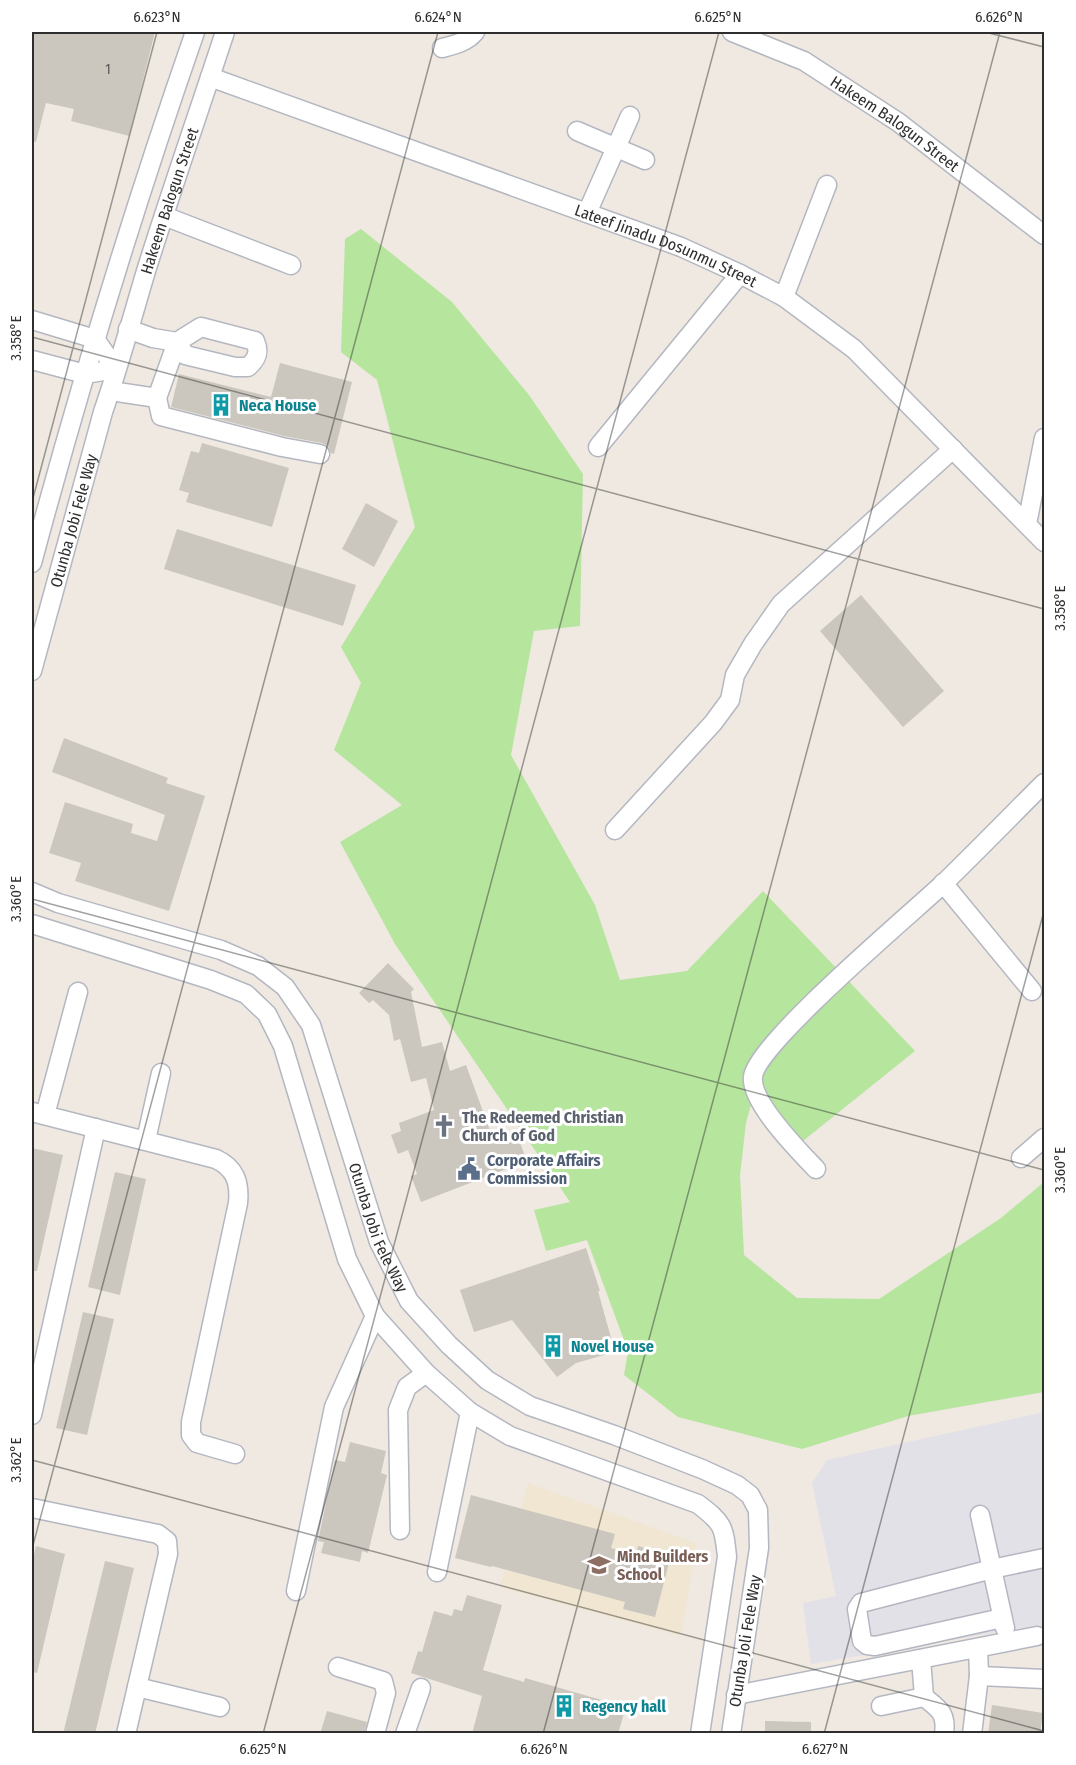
<svg xmlns="http://www.w3.org/2000/svg" width="1076" height="1765" viewBox="0 0 1076 1765" font-family="'Fira Sans Condensed',sans-serif">
<style>
.industrial{fill:#e3e1e8}
.education{fill:#f0e6d1}
.green{fill:#b6e59e}
.building{fill:#cbc7bf}
.lines{fill:none;stroke-linecap:round;stroke-linejoin:round}
.minor-casing{stroke:#b4b7c1;stroke-width:21}
.minor{stroke:#fff;stroke-width:18}
.ticks{fill:none;stroke:#2e2e2e;stroke-width:1.5;stroke-opacity:0.45}
.labels{text-anchor:middle;dominant-baseline:central;stroke-width:6;stroke-linejoin:round;paint-order:stroke}
.number-label{font-size:14px;fill:#555452}
.street-label{font-size:16px;fill:#2e2e2e;stroke:#fff}
.culture-label{font-size:16px;font-weight:bold;fill:#0d838f;stroke:#fff;text-anchor:start}
.worship-label{font-size:16px;font-weight:bold;fill:#5b616d;stroke:#fff;text-anchor:start}
.service-label{font-size:16px;font-weight:bold;fill:#4e5e75;stroke:#fff;text-anchor:start}
.education-label{font-size:16px;font-weight:bold;fill:#785e54;stroke:#fff;text-anchor:start}
.neatline{fill:none;stroke:#2e2e2e;stroke-width:2}
.ticks-label{font-size:15px;text-anchor:middle;fill:#2e2e2e}
</style>
<rect width="100%" height="100%" fill="#efe9e1"/>
<path class="industrial" d="M1044,1412v222l-2,1 -4,-10 -227,39 -8,-61 33,-7 -24,-113 15,-23z"/>
<path class="education" d="M528,1483l168,60 -15,93 -181,-49z"/>
<path class="green" d="M361,229l91,73 77,93 54,79 -3,152 -46,5 -23,124 84,150 25,75 67,-9 76,-80 152,160 -122,98 -41,-48 -6,22 -6,52 4,80 53,43 82,1 122,-81 43,-36v210l-136,24 -106,33 -124,-32 -54,-42 4,-24 -41,-111 -41,11 -12,-41 36,-8 -175,-258 -55,-102 62,-37 -68,-55 27,-67 -20,-36 74,-120 -38,-147 -36,-28 4,-113z"/>
<path class="building" d="M32,32h123l-26,104 -58,-15 3,-12 -28,-6 -10,39 -4,-1z
M280,363l72,19 -18,72 -3,-1 -3,-7 -6,-3 -38,-7 -113,-29 8,-33 92,23z
M202,443l87,25 -17,59 -86,-25 3,-9 -10,-3 12,-39 8,2z
M366,503l32,18 -24,46 -32,-18z
M177,529l179,56 -13,41 -179,-57z
M861,595l83,96 -41,36 -83,-96z
M64,738l104,40 -2,5 39,13 -36,115 -94,-30 6,-18 -32,-10 16,-51 68,22 -2,9 26,8 8,-26 -113,-43z
M388,963l26,26 -3,3 11,55 20,-5 8,29 16,-6 29,79 22,-9 10,26 -106,41 -10,-26 6,-2 -9,-24 -10,4 -7,-19 10,-4 -2,-8 35,-13 -8,-32 -15,4 -11,-43 -6,2 -5,-26 -16,-15 -4,3 -10,-10z
M32,1148l31,7 -26,116h-5z
M115,1172l31,7 -26,116 -32,-8z
M586,1248l14,43h-2l17,61 -39,11 -19,14 -45,-57 -38,12 -14,-42z
M83,1312l31,7 -27,116 -31,-7z
M350,1442l36,9 -5,22 6,2 -19,78 -6,-2 -2,11 -39,-9 3,-11 -6,-1 17,-81 10,2z
M471,1495l144,39 -4,14 25,7 2,-9 33,9 -16,62 -32,-8 2,-7 -133,-36 -1,1 -36,-9z
M36,1546l29,8 -28,119 -5,-1v-109z
M105,1561l29,7 -18,76 -21,90h-32z
M467,1595l35,10 -19,65 41,12 1,-4 87,25 -2,6 14,4 -6,21h-146l10,-38 -71,-23 7,-22 4,1 12,-41 18,5 2,-7 8,2z
M992,1705l51,8 -3,21h-52z
M327,1711l40,11 -3,12h-44z
M765,1721l46,1v12h-46z"/>
<g class="lines">
<g class="minor-casing">
<g id="minor">
<path id="s1" d="M732,32l72,29 94,61 146,113"/>
<path d="M442,48c12,-3 25,-6 33,-16"/>
<path id="s2" d="M210,77l471,170 59,27 44,23 70,52 190,193"/>
<path d="M577,131l68,29"/>
<path d="M587,213l43,-97"/>
<path d="M164,216l127,49"/>
<path d="M784,297l43,-112"/>
<path d="M32,320l63,19 21,30"/>
<path d="M128,329l25,9 24,4 24,-15 54,14c5,11 2,18 -7,26h-13l-50,-12 -8,-13 -20,56"/>
<path d="M32,360l53,14 31,-5"/>
<path d="M111,391l46,7 4,18 121,31 38,7"/>
<path d="M598,447l142,-173"/>
<path d="M1027,524l17,-86"/>
<path d="M32,563c48,-179 102,-356 163,-531"/>
<path id="s3" d="M32,671l71,-259c16,-46 29,-94 43,-141 25,-80 53,-160 79,-239"/>
<path d="M615,830l98,-107 17,-23 5,-25 18,-31 28,-40 172,-155"/>
<path d="M943,883l89,108"/>
<path id="s4" d="M32,892l26,11 163,47 37,16 27,21 26,38 68,217 30,59 40,44 38,35 43,26 84,29 88,34 35,16 13,10 8,15 1,38 -28,186"/>
<path d="M32,924l179,56 35,14 21,20 16,32 64,213 28,57 51,57 44,39 40,24 188,68c25,19 26,22 29,53l-27,177"/>
<path d="M32,1112l184,47c19,9 24,23 22,44l-47,219v13l6,8 38,11"/>
<path d="M45,1115l33,-123"/>
<path d="M146,1140l15,-67"/>
<path d="M1021,1158l23,-20"/>
<path d="M816,1169c-17,-18 -66,-67 -63,-92 3,-33 159,-164 191,-194 34,-33 67,-67 100,-100"/>
<path d="M32,1415l64,-287"/>
<path d="M32,1508l126,26 9,7 1,13 -42,180"/>
<path d="M980,1515l25,113"/>
<path d="M400,1530l-2,-120 9,-23 19,-14"/>
<path d="M437,1572l33,-160"/>
<path d="M296,1591l38,-184 41,-91"/>
<path d="M1002,1618l-127,28 -8,-1 -5,-4 -5,-32 4,-6 131,-34 52,-11"/>
<path d="M921,1659l3,38c15,12 23,16 20,37"/>
<path d="M338,1667l45,14 3,12 -11,41"/>
<path d="M979,1676l65,3"/>
<path d="M137,1687l83,20"/>
<path d="M736,1695l301,-59"/>
<path d="M881,1706l43,-9"/>
<path d="M405,1734l16,-46"/>
<path d="M972,1734l7,-58 -1,-28"/>
</g>
</g>
<use href="#minor" class="minor"/>
</g>
<path class="ticks" d="M985,32l59,15M32,337l1012,272M32,502l125,-470M32,899l1012,271M32,1460l1012,271M32,1549l406,-1517M263,1734l456,-1702M543,1734l457,-1702M824,1734l220,-823"/>
<defs>
<g id="building-bare" transform="scale(1.8)"><path d="M-4-6H4V6H1V3H-1V6H-4ZM-2.5-4.3h1.7v1.8h-1.7ZM.8-4.3h1.7v1.8H.8ZM-2.5-1h1.7V.8h-1.7ZM.8-1h1.7V.8H.8Z" fill="#0f9aa8" stroke="#fff" stroke-width="2.5" paint-order="stroke"/></g>
<g id="church-bare" transform="scale(1.8)"><path d="M-1.2-6h2.4v3.5h3.3v2.4h-3.3V6h-2.4V-.1h-3.3v-2.4h3.3Z" fill="#6b7280" stroke="#fff" stroke-width="2.5" paint-order="stroke"/></g>
<g id="civic-bare" transform="scale(1.8)"><path d="M-.6-6.5H3V-4.5H.6V-3L4-1V1h2V6H-6V1h2V-1L-.6-3ZM-1.2 2.5V6h2.4V2.5Z" fill="#5c6f8a" stroke="#fff" stroke-width="2.5" paint-order="stroke"/></g>
<g id="school-bare" transform="scale(1.8)"><path d="M0-5L7-2L0 1L-7-2ZM-4 1L0 2.5L4 1V4Q0 6-4 4Z" fill="#8d6e63" stroke="#fff" stroke-width="2.5" paint-order="stroke"/></g>
</defs>
<g fill-rule="evenodd">
<use href="#building-bare" x="221" y="405"/>
<use href="#church-bare" x="444" y="1126"/>
<use href="#civic-bare" x="469" y="1169"/>
<use href="#building-bare" x="553" y="1346"/>
<use href="#school-bare" x="599" y="1565"/>
<use href="#building-bare" x="564" y="1706"/>
</g>
<g class="labels">
<g class="number-label">
<text x="108" y="69">1</text>
</g>
<g class="street-label">
<text stroke="none"><textPath href="#s1" startOffset="188">Hakeem Balogun Street</textPath></text>
<text stroke="none"><textPath href="#s3" startOffset="490">Hakeem Balogun Street</textPath></text>
<text stroke="none"><textPath href="#s2" startOffset="486">Lateef Jinadu Dosunmu Street</textPath></text>
<text stroke="none"><textPath href="#s3" startOffset="156">Otunba Jobi Fele Way</textPath></text>
<text stroke="none"><textPath href="#s4" startOffset="532">Otunba Jobi Fele Way</textPath></text>
<text transform="translate(745 1641) rotate(-81)">Otunba Joli Fele Way</text>
</g>
<g class="culture-label">
<text x="239" y="405">Neca House</text>
<text x="571" y="1346">Novel House</text>
<text x="582" y="1706">Regency hall</text>
</g>
<g class="worship-label">
<text x="462" y="1117">The Redeemed Christian<tspan x="462" dy="18">Church of God</tspan></text>
</g>
<g class="service-label">
<text x="487" y="1160">Corporate Affairs<tspan x="487" dy="18">Commission</tspan></text>
</g>
<g class="education-label">
<text x="617" y="1556">Mind Builders<tspan x="617" dy="18">School</tspan></text>
</g>
</g>
<rect width="1076" height="1765" fill="none" stroke="#ffffff" stroke-width="66"/>
<rect x="33" y="33" width="1010" height="1699" class="neatline"/>
<g class="ticks-label">
<text x="157" y="22">6.623°N</text>
<text x="438" y="22">6.624°N</text>
<text x="718" y="22">6.625°N</text>
<text x="999" y="22">6.626°N</text>
<text transform="translate(16 338) rotate(-90)" y="5">3.358°E</text>
<text transform="translate(1060 608) rotate(-90)" y="5">3.358°E</text>
<text transform="translate(16 899) rotate(-90)" y="5">3.360°E</text>
<text transform="translate(1060 1170) rotate(-90)" y="5">3.360°E</text>
<text transform="translate(16 1460) rotate(-90)" y="5">3.362°E</text>
<text x="263" y="1754">6.625°N</text>
<text x="544" y="1754">6.626°N</text>
<text x="825" y="1754">6.627°N</text>
</g>
</svg>
